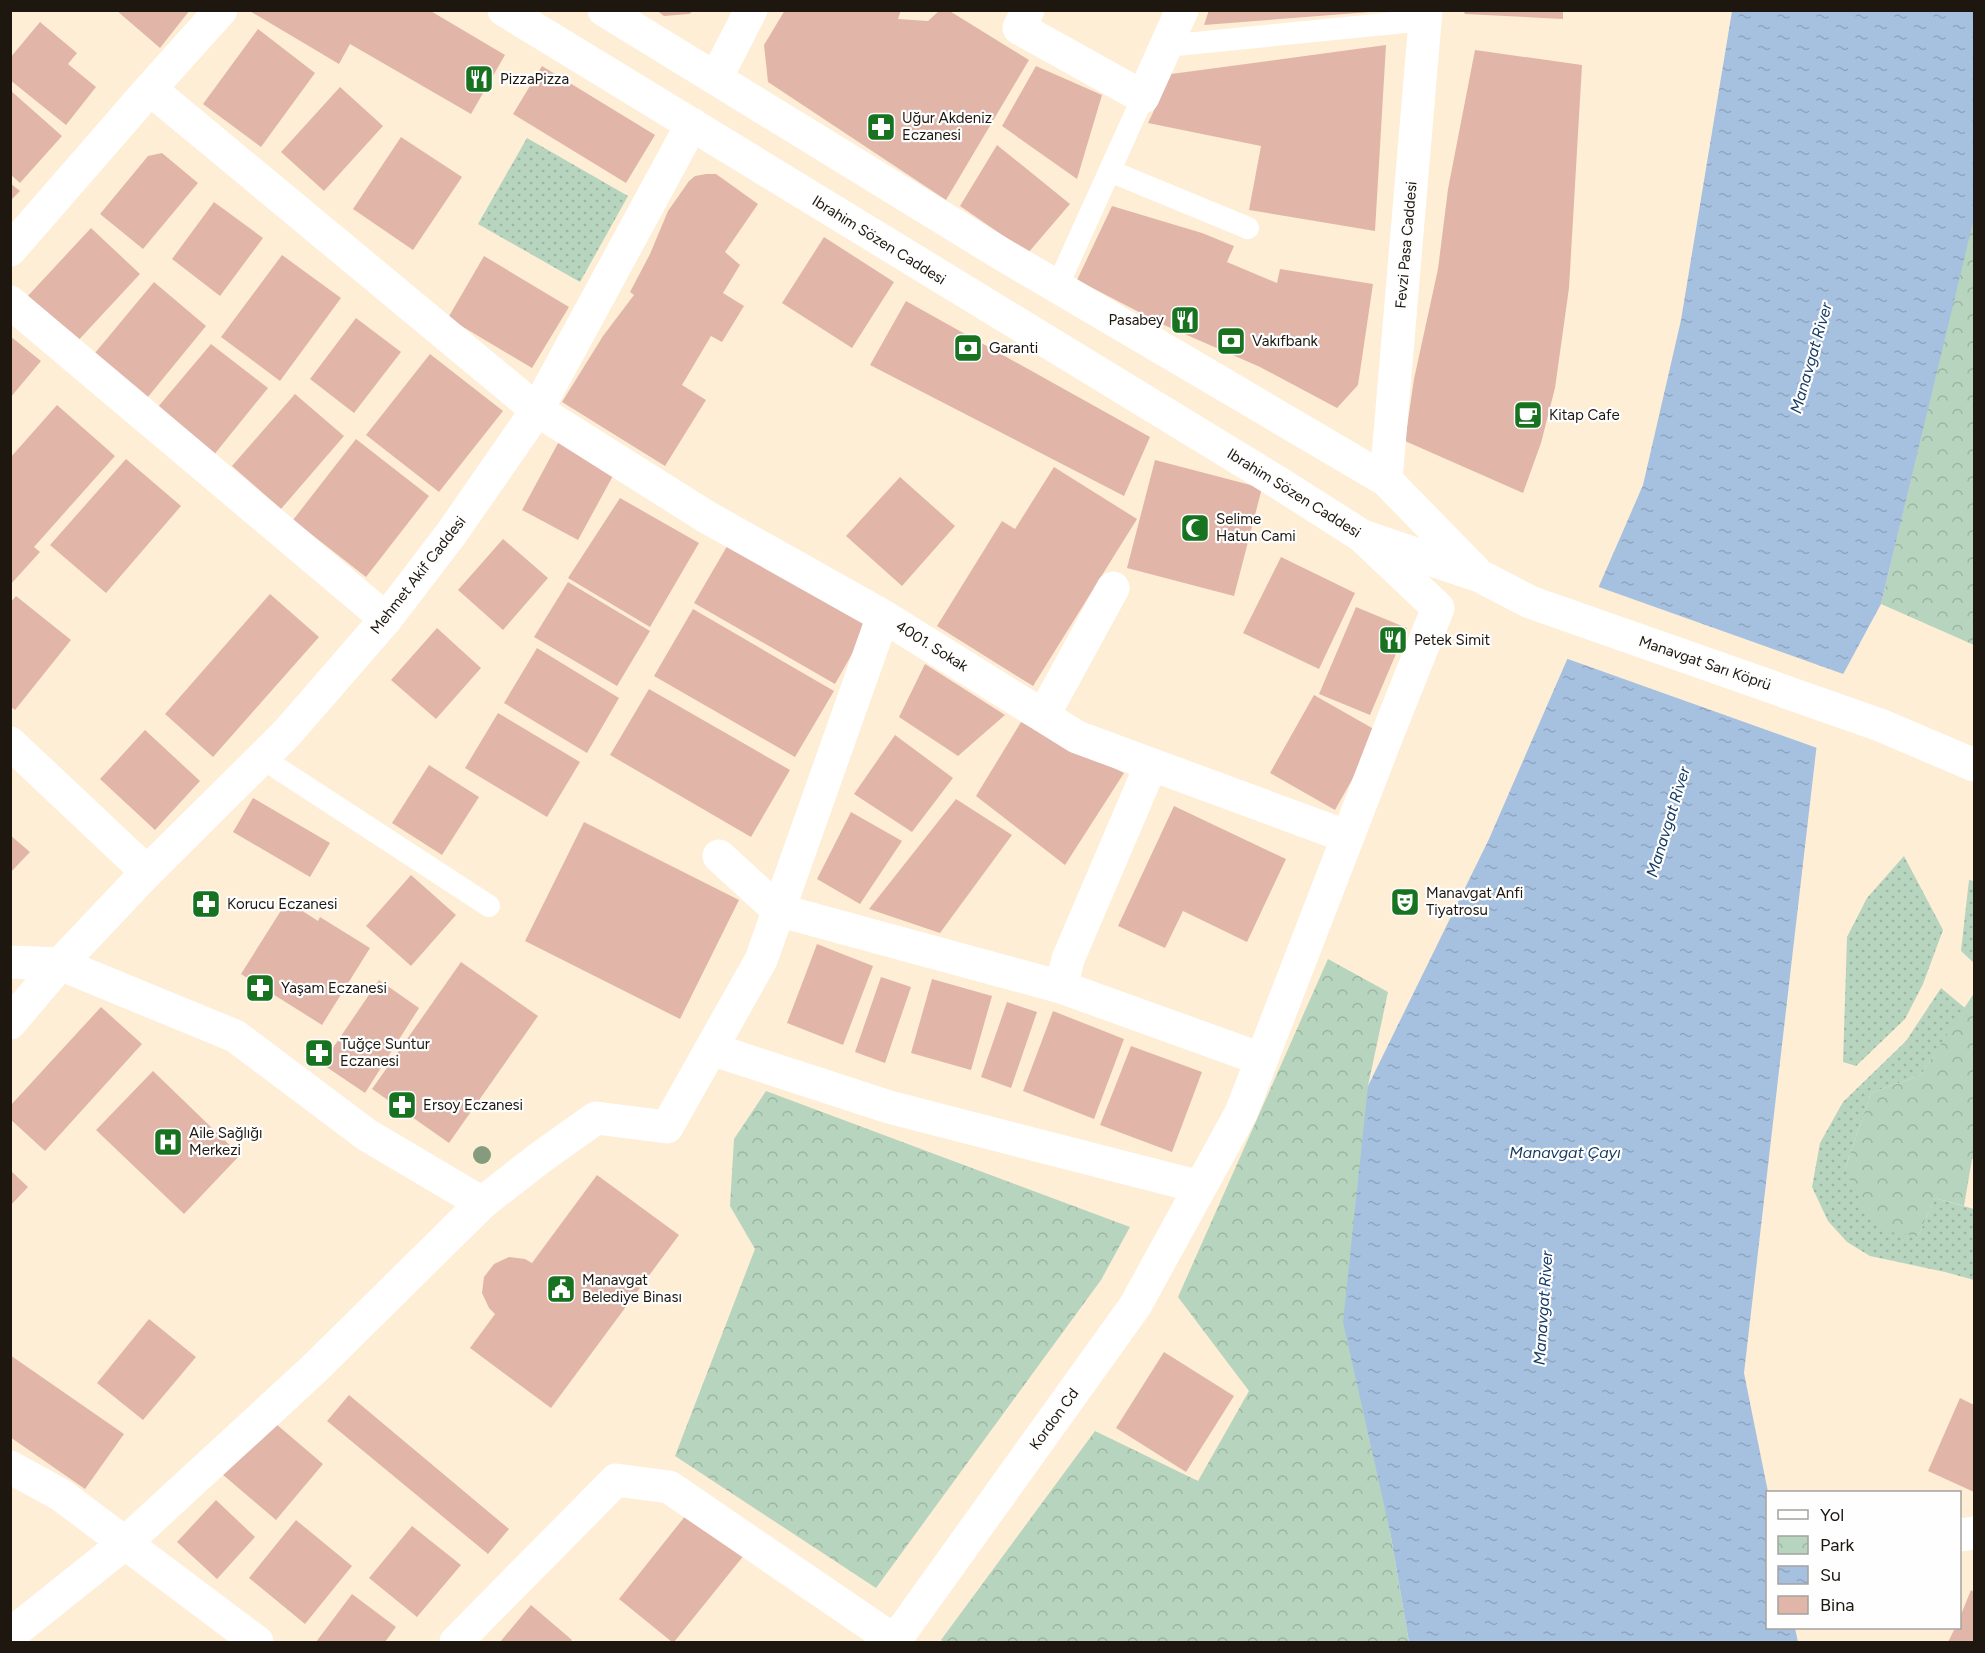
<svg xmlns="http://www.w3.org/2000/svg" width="1985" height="1653" viewBox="0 0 1985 1653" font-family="Figtree,sans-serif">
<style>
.grass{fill:url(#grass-dots)}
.park{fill:url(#park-crowns)}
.water{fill:url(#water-ripples)}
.pier{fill:#feeed6}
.building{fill:#e1b6a9}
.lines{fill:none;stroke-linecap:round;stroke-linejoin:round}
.lane{stroke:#fff;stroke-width:22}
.street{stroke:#fff;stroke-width:33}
.secondary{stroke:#fff;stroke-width:33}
.tree{fill:#849b7d}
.labels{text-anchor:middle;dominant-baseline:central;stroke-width:4.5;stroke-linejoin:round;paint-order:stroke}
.poi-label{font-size:15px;fill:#1d170f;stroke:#fefefe;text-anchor:start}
.street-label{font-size:15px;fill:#1d170f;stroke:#fefefe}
.water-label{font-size:16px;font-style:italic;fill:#153b63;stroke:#fefefe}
</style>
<defs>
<pattern id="grass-dots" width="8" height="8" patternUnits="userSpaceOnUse" patternTransform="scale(1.5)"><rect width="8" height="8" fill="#b7d4be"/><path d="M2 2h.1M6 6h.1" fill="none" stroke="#9db5a2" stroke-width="1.8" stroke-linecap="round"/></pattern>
<pattern id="park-crowns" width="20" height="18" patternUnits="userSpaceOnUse" patternTransform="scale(1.5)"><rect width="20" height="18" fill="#b7d4be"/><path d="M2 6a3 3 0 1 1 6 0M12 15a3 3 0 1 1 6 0" fill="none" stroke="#9db5a2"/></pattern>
<pattern id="water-ripples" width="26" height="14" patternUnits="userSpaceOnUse" patternTransform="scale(1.5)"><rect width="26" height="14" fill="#a6c1e0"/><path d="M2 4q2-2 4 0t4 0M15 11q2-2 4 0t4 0" fill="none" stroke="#8ea5bf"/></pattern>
</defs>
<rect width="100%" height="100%" fill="#feeed6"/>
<path class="grass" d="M527,138l101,58 -48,86 -102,-58z
M1904,856l39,74 -20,54 -18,35 -49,47 -13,-4 4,-125 20,-39z
M1969,880l5,1v82l-13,-12z
M1941,988l24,20 -44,67 -50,18 -26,76 73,67 17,-38 39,11v71l-29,-8 -75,-16 -23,-14 -19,-21 -16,-34 8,-44 23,-41 63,-61z"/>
<path class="park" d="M1974,213v432l-93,-41z
M1328,959l60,33 -20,94 22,445 19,111h-465l-3,-2 154,-209 103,50 51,-90 -71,-94z
M1974,993v166h-2l-8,47 -29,-8 -17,38 -28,-4 -22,-16 -23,-47 26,-76 50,-18z
M766,1091l364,136 -29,53 -225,308 -201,-132 80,-207 -25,-43 4,-67z"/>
<path class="water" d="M1732,11h242v207l-93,386 -61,113 -76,656 24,119v136h27l3,14h-389l-19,-111 -47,-209 25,-236 121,-247 154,-354 38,-165z"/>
<path class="pier" d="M1596,586l250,89 -23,43 -3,31 -255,-91z"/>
<path class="building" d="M116,10h74l-30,38z
M248,10h181l76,45 -34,59 -121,-70 -11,20z
M656,10h39l-6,4 -25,2z
M785,10h116l-3,9 30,2 12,-11h8l81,50 -83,140 -178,-118 -4,-37z
M1209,10h161v2l-166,13z
M1463,10h100v9l-98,-5z
M40,22l37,31 -9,11 28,23 -30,38 -56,-45v-22z
M258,29l57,44 -54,74 -58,-43z
M1386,45l-11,186 -126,-21 12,-64 -113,-23 23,-49z
M1475,50l107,15 -13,223 -14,100 -14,55 -18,50 -118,-52 9,-62 24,-110 10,-80z
M542,66l113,69 -29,48 -113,-69z
M1036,66l66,29 -25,84 -75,-53z
M340,87l43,39 -59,65 -43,-39z
M10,90l52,46 -42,47 -10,-9z
M401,137l61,40 -49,73 -60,-41z
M997,145l73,59 -42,49 -68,-47z
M162,153l36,30 -55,66 -43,-35 48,-58z
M706,174h10l42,30 -33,48 15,13 -17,28 21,13 -22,36 -11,-6 -29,49 24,15 -41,66 -103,-64 41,-66 31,-41 -4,-3 20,-38 18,-43 21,-30 6,-5z
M10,183l10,8 -10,10z
M214,202l49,36 -43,58 -48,-37z
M1112,206l90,27 32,13 -7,16 50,21 3,-14 93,15 -15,101 -21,23 -77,-41 -96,-42 -87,-45z
M91,228l49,46 -66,71 -49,-46z
M824,237l70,45 -42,66 -70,-45z
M282,255l59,43 -61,83 -59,-44z
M484,256l85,51 -37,61 -84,-50z
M154,282l52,44 -63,77 -53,-44z
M906,301l244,136 -26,59 -254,-131z
M356,318l45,34 -47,61 -44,-34z
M10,336l31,25 -31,37z
M211,344l57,44 -59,73 -57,-47z
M430,354l73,57 -64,81 -73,-57z
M295,394l49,42 -63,73 -49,-43z
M57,405l58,51 -81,91 6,5 -30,33v-127z
M564,432l56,31 -42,77 -56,-30z
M356,439l73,57 -63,81 -73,-57z
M126,459l55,47 -75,87 -56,-48z
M1155,460l107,28 -28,108 -107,-28z
M1054,467l83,52 -104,167 -96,-60 65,-105 13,8z
M900,477l55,49 -53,60 -56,-50z
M620,498l79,45 -49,84 -82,-49z
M733,536l140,81 -38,67 -141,-81z
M503,539l45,39 -45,52 -45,-40z
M1281,557l74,36 -36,76 -76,-36z
M568,582l82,49 -33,55 -83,-49z
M270,594l49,43 -106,120 -48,-43z
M16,596l55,44 -56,70 -5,-4v-103z
M1356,607l51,21 -37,87 -51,-21z
M693,609l141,82 -39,66 -141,-81z
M437,628l44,40 -45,51 -45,-39z
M537,648l82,50 -32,55 -83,-50z
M925,664l80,51 -47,41 -59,-39z
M649,689l141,81 -39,67 -141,-82z
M1314,695l65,37 -44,78 -65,-37z
M498,713l82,49 -33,55 -82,-49z
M1021,722l103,51 -59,92 -89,-69z
M145,730l55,51 -45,49 -55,-51z
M895,735l58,43 -41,54 -58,-38z
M429,765l50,32 -37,58 -50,-32z
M253,798l77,45 -20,34 -77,-45z
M956,799l56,36 -72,98 -71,-24z
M1174,806l112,53 -39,83 -64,-31 -18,37 -47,-22z
M851,812l51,29 -42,63 -43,-25z
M584,822l155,78 -59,119 -155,-78z
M10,835l20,17 -20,21z
M411,875l45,40 -45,51 -45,-40z
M287,901l31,20 2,-4 50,31 -48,77 -81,-51z
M817,944l56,22 -30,79 -56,-22z
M461,962l77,54 -89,127 -77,-54z
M881,977l30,10 -26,76 -30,-11z
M932,979l60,17 -21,74 -60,-17z
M379,980l40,28 -54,85 -43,-29z
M1007,1002l30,10 -26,76 -30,-11z
M101,1007l41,37 -97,107 -35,-32v-13z
M1053,1011l71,28 -30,80 -71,-28z
M1131,1046l71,26 -30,80 -72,-27z
M153,1071l87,84 -56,59 -88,-84z
M10,1170l18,17 -18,19z
M597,1175l82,60 -128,173 -81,-60 25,-34 -6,-6 -7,-15 2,-16 10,-13 15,-7 16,2 7,4z
M149,1319l47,38 -53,63 -46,-37z
M1164,1352l70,44 -48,76 -70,-44z
M10,1355l114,79 -39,55 -75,-52z
M349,1395l160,134 -21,25 -161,-133z
M1960,1398l14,7v87l-46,-21z
M269,1418l54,46 -47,56 -54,-46z
M216,1500l39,37 -38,42 -40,-37z
M690,1510l55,44 -71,88h-2l-53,-43z
M296,1520l56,46 -47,58 -56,-46z
M412,1526l49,39 -44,52 -48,-39z
M1971,1590l3,2v50h-26l7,-14h5v-11z
M352,1594l44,33 -11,15h-69z
M531,1605l41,35 -2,2h-70z"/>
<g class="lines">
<path class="lane" d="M1166,46l259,-26
M1110,171l138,57
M1057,287l86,-190
M262,758l227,148"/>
<path class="street" d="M1028,10l-9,18 124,69 39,-87
M150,89l387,321 168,106 178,100 194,121 271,100
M10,250l140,-161 71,-79
M10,302l376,317
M1386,480l40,-470
M1043,716l70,-128
M10,743l137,129
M719,856l59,54 283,77 200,72
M10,962l50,2 175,72 132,99 115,68
M1061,987l7,-28 83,-194
M10,1023l50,-59
M711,1049l178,58 311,80
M10,1467l51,28 196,147
M1960,1535l14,-2
M10,1635l115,-92 189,-174 168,-166 59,-46 55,-39 71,9 94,-167 122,-344
M456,1642l160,-162 53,7 227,155
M894,1642l241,-336 106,-193 147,-380 50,-125 -76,-72"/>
<path class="secondary" d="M504,10l775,473 83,53 118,40 50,26 350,123 94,40
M604,10l396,243 386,227 88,90
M716,78l35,-68
M60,964l87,-92 140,-139 99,-114 65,-85 86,-124 155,-286"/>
</g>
<circle class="tree" cx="482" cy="1155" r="9"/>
<defs>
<g id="restaurant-square" transform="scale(1.5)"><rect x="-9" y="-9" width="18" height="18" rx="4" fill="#187321" stroke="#fefefe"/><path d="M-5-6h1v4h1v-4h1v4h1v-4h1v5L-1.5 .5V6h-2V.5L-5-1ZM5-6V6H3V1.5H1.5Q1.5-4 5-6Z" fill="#fff"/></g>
<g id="pharmacy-square" transform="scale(1.5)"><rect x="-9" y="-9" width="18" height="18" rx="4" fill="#187321" stroke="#fefefe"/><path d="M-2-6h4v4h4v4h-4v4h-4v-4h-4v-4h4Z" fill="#fff"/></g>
<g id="bank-square" transform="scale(1.5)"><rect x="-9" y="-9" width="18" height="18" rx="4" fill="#187321" stroke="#fefefe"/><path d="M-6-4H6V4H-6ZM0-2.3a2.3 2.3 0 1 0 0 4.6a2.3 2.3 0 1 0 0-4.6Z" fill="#fff"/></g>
<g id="cafe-square" transform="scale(1.5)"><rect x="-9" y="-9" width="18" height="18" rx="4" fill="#187321" stroke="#fefefe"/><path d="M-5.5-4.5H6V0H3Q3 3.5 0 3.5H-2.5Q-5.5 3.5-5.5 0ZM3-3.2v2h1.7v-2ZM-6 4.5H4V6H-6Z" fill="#fff"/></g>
<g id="mosque-square" transform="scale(1.5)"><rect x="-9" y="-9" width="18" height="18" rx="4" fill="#187321" stroke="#fefefe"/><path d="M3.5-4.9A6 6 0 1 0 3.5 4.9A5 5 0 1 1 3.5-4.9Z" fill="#fff"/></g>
<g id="theatre-square" transform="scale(1.5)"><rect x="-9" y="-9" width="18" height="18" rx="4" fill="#187321" stroke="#fefefe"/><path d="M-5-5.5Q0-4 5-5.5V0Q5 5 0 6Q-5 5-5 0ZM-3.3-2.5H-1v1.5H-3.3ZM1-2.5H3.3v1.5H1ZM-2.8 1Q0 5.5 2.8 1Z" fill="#fff"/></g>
<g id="hospital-square" transform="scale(1.5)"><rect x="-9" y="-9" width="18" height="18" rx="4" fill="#187321" stroke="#fefefe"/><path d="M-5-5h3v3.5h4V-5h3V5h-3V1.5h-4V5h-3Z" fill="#fff"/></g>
<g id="civic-square" transform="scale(1.5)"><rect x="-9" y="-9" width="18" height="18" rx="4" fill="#187321" stroke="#fefefe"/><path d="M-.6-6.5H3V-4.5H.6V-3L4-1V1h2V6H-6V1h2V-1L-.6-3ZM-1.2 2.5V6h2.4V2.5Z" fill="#fff"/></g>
</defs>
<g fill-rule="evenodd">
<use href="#restaurant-square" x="479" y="79"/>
<use href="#pharmacy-square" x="881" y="127"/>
<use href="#restaurant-square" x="1185" y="320"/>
<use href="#bank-square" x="1231" y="341"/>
<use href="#bank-square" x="968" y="348"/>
<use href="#cafe-square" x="1528" y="415"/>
<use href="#mosque-square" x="1195" y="528"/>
<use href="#restaurant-square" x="1393" y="640"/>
<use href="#theatre-square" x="1405" y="902"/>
<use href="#pharmacy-square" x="206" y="904"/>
<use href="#pharmacy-square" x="260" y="988"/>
<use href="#pharmacy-square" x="319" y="1053"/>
<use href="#pharmacy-square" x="402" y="1105"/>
<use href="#hospital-square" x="168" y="1142"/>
<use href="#civic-square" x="561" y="1289"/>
</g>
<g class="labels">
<g class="poi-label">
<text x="500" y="79">PizzaPizza</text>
<text x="902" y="118">Uğur Akdeniz<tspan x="902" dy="17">Eczanesi</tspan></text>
<text x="1164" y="320" text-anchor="end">Pasabey</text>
<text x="1252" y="341">Vakıfbank</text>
<text x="989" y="348">Garanti</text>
<text x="1549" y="415">Kitap Cafe</text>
<text x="1216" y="519">Selime<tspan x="1216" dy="17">Hatun Cami</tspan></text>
<text x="1414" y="640">Petek Simit</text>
<text x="1426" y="893">Manavgat Anfi<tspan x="1426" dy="17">Tiyatrosu</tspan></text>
<text x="227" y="904">Korucu Eczanesi</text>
<text x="281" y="988">Yaşam Eczanesi</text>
<text x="340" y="1044">Tuğçe Suntur<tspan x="340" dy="17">Eczanesi</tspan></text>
<text x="423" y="1105">Ersoy Eczanesi</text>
<text x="189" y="1133">Aile Sağlığı<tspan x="189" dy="17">Merkezi</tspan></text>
<text x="582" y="1280">Manavgat<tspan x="582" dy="17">Belediye Binası</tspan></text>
</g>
<g class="street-label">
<text transform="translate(879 240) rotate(32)">Ibrahim Sözen Caddesi</text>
<text transform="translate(1406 245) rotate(-85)">Fevzi Pasa Caddesi</text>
<text transform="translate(1294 493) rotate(32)">Ibrahim Sözen Caddesi</text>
<text transform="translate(418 575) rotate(-52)">Mehmet Akif Caddesi</text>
<text transform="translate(932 646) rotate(32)">4001. Sokak</text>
<text transform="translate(1705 663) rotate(19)">Manavgat Sarı Köprü</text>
<text transform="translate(1054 1419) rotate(-54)">Kordon Cd</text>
</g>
<g class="water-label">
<text transform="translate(1811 358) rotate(-74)">Manavgat River</text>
<text transform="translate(1668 822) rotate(-73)">Manavgat River</text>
<text x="1565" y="1152">Manavgat Çayı</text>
<text transform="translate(1543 1308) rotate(-86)">Manavgat River</text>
</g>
</g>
<rect width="1985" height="1653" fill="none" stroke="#1d170f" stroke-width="24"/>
<rect x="1766" y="1491" width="195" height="138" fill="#fefefe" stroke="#a4a29e" stroke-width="1.5"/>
<rect x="1778" y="1510" width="30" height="9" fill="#ffffff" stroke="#a4a29e" stroke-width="1.5"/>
<text x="1820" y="1521" font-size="18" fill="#1d170f">Yol</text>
<rect x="1778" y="1536" width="30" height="18" fill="url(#park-crowns)" stroke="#a4a29e" stroke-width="1.5"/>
<text x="1820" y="1551" font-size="18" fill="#1d170f">Park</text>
<rect x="1778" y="1566" width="30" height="18" fill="url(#water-ripples)" stroke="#a4a29e" stroke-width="1.5"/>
<text x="1820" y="1581" font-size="18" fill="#1d170f">Su</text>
<rect x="1778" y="1596" width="30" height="18" fill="#e1b6a9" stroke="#a4a29e" stroke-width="1.5"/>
<text x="1820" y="1611" font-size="18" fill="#1d170f">Bina</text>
</svg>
